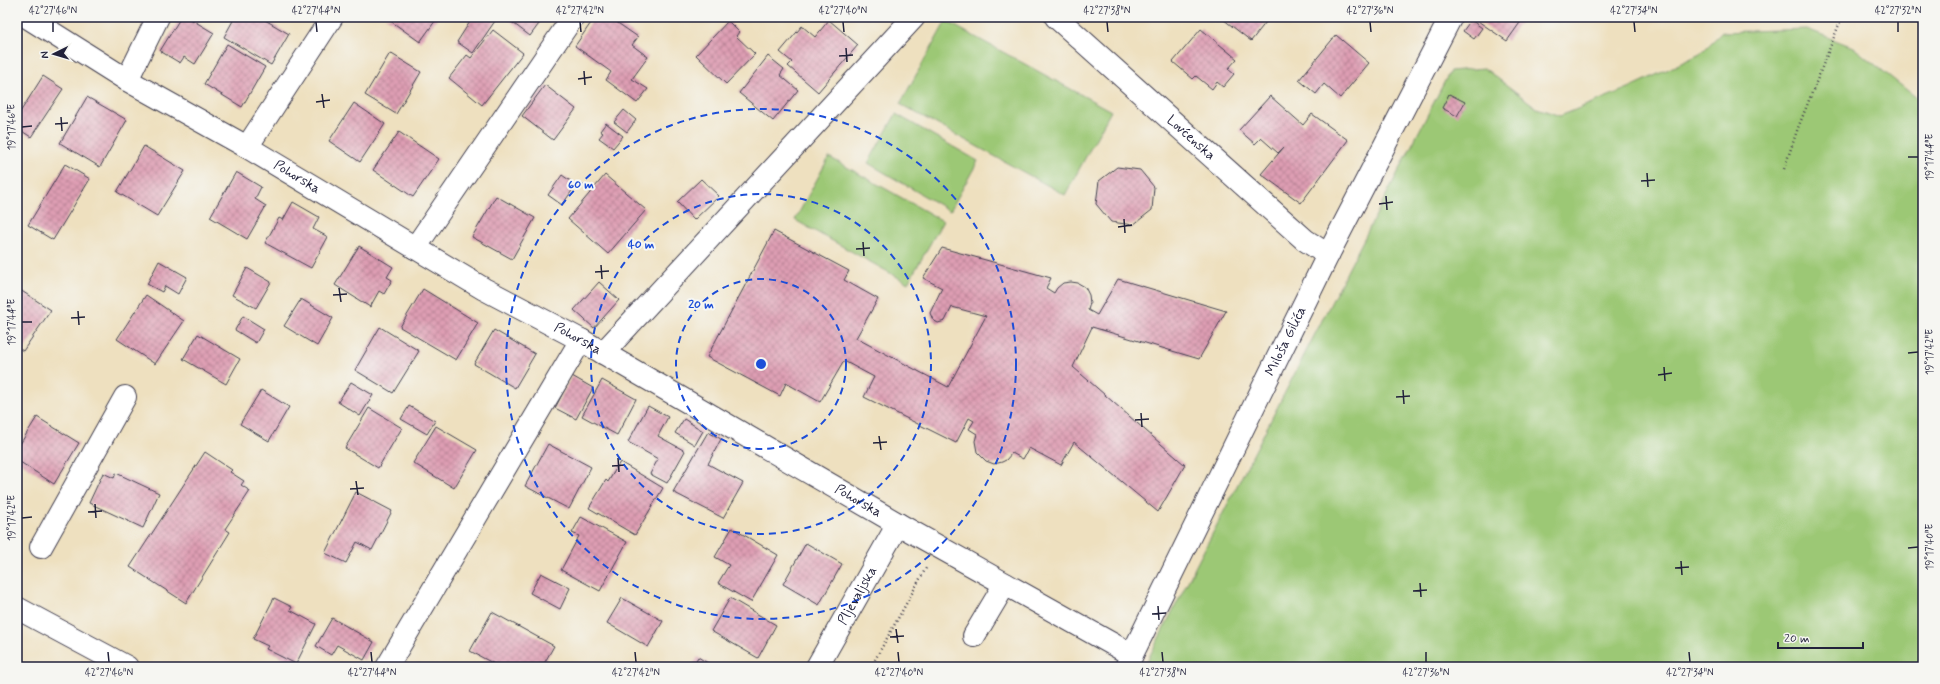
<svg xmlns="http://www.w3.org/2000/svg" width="1940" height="684" viewBox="0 0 1940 684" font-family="Mynerve,sans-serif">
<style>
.green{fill:#9cc875;stroke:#5f7558}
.building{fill:url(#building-cross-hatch)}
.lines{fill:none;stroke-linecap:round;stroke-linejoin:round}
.minor-casing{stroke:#413e4f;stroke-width:24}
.path{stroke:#413e4f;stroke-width:2.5;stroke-dasharray:1 3;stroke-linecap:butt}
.minor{stroke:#fff;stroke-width:22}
.ticks{fill:none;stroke:#22223b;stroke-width:1.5}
.ring{fill:none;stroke:#1d4ed8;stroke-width:2;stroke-dasharray:7 5}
.labels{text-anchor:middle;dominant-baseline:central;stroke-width:4;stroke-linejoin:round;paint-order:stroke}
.street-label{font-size:14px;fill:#22223b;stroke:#f6f6f2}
.centre{fill:#1d4ed8;stroke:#f6f6f2;stroke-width:2}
.ring-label{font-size:12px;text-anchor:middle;font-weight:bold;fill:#1d4ed8;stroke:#f6f6f2;stroke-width:4;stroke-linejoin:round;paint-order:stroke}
.neatline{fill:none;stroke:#22223b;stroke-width:1.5}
.ticks-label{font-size:10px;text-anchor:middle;fill:#22223b}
</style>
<defs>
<pattern id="building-cross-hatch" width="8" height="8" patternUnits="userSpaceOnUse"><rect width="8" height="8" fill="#de9eb3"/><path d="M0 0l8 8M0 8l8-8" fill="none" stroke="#b48093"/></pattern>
</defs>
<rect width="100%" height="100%" fill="#f6f6f2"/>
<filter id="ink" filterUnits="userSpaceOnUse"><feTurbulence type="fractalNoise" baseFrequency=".025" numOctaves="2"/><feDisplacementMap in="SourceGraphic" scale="8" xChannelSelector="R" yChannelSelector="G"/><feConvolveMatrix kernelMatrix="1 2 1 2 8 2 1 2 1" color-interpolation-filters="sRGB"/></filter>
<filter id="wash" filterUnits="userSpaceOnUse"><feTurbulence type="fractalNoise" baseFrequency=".012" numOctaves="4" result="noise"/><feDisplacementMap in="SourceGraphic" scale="16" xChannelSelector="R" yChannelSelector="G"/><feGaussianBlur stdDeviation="0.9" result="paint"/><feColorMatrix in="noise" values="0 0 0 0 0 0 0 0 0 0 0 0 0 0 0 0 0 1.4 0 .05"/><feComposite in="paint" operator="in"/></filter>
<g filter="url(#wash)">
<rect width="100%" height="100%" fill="#eee0bf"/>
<path class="green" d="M946,21l165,90 -46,84 -165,-91z
M1807,29l46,18 70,56v564h-779l306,-596 34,-3 53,40 23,8 71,-29 69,-33 22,-22z
M896,114l82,47 -28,50 -82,-48z
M829,157l114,64 -35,62 -113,-63z"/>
<g id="blocks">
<path class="building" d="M181,17h6l27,16 -19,31 -11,-7 -4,6 -20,-12z
M235,17h25l29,17 -18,31 -47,-28z
M385,17h53l-18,25z
M473,17h17l5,4 -22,32 -16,-11z
M505,17h39l-14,19z
M595,17h14l29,20 -6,8 16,12 -16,22 16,10 -11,14 -31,-23 5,-8 -36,-26z
M1225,17h45l-19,24 -28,-22z
M1472,17h52l-17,24z
M829,20l29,25 -40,47 -30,-26 4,-4 -12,-10 22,-26 13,11z
M1471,20l11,8 -8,11 -11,-8z
M728,21l11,11 -3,4 19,18 -29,30 -30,-29z
M1201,29l36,30 -9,10 6,5 -11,13 -6,-5 -5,7 -16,-13 -3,3 -20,-17z
M493,30l30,23 -41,52 -33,-27 18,-23 4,3z
M1336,35l33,28 -29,35 -16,-14 -8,10 -17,-14z
M227,44l38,23 -23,40 -38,-23z
M390,53l31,19 -25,42 -31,-19z
M768,56l16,13 -4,6 18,15 -25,31 -34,-28z
M43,76l20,13 -32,48 -14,-9v-11z
M545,85l31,24 -23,31 -31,-24z
M1449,94l16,8 -8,14 -15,-8z
M1270,96l33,29 9,-11 36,26 -47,63 -40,-29 23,-27 -6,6 -17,-15 -6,6 -16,-14z
M87,97l40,23 -27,47 -40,-24z
M354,103l31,21 -25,38 -31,-21z
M624,110l12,10 -9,12 -13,-10z
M606,123l17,13 -10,12 -14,-10 4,-5 -3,-2z
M399,132l40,27 -26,38 -40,-27z
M144,146l41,25 -28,45 -40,-24z
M65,164l25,15 -37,61 -25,-15z
M1117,167l23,3 14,17 -2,23 -19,15 -22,-3 -15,-18 3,-23z
M236,172l25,15 -6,12 11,7 -19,33 -37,-22z
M562,175l14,10 -14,20 -14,-10z
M605,175l41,35 -38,44 -40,-35z
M701,179l18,17 -25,24 -17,-18z
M496,196l39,22 -23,41 -40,-22z
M293,202l26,15 -6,12 15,8 -17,31 -46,-25 14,-25 4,2z
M774,231l75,40 -5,9 34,19 -22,39 92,49 38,-71 -34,-9 -7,14 -7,2 -5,-3 -3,-7 12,-25 -19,-10 19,-30 109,30 -5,10 8,5 3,-5 6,-5 8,-1 7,1 7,4 4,8 1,8 -2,7 9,5 21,-36 108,32 -27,48 -107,-32 -19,40 112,98 -27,47 -84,-70 -13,23 -32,-17 -6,11 -11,-6 -6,7 -4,2 -8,2 -8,-3 -9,-9 -2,-11 2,-7 -8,-5 5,-8 -5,-3 -13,25 -92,-46 10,-20 -30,-16 -24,41 -34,-19 -6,13 -73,-39z
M359,246l34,21 -6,10 5,3 -8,14 -5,-3 -9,16 -35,-22z
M159,261l28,16 -9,17 -13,-8 -3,6 -15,-8z
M247,268l24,14 -15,26 -24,-13z
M599,282l20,18 -25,28 -20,-18z
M17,288l34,22 -28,41 -6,-4z
M423,289l55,34 -22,37 -56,-33z
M146,295l38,26 -29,43 -38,-25z
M301,299l32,19 -16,28 -33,-20z
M243,316l21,13 -8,14 -21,-13z
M380,327l39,24 -26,42 -38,-23z
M494,330l41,24 -20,34 -41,-24z
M198,334l42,25 -14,25 -43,-25z
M572,376l21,12 -17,31 -21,-11z
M602,380l34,19 -19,36 -35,-19z
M351,382l22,13 -13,21 -22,-14z
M261,390l28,17 -20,34 -29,-17z
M409,406l26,15 -8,13 -26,-15z
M648,406l20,11 -10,19 27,15 -18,32 -17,-9 8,-15 -30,-17z
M369,408l33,20 -24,40 -33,-20z
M37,417l42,26 -25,41 -37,-24v-11z
M684,419l19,12 -8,14 -20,-12z
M436,426l41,24 -23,38 -41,-25z
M708,432l13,7 -13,25 35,19 -20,35 -50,-26z
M548,444l43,23 -22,42 -44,-23z
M205,452l27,18 -2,2 14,9 -3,4 9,6 -25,38 5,3 -44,71 -56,-36z
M620,462l43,26 -28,47 -46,-27 17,-28 2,2z
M103,473l11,5 2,-5 43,20 -16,35 -54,-25z
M356,492l36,19 -20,39 -15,-8 -11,21 -21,-10z
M581,517l46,25 -27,49 -39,-21 18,-34 -7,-3z
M732,528l46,27 -27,47 -33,-19 11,-18 -14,-8z
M806,543l36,21 -23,41 -36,-21z
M541,573l29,15 -10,21 -30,-16z
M274,598l18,9 -2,3 26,14 -20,40 -30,-15 2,-3 -15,-7z
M622,598l41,23 -15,26 -41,-24z
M730,598l46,27 -18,33 -47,-27z
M492,612l62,34 -12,21h-42l-30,-16z
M332,618l42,24 -10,18 -27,-15 -6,10 -15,-9z
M698,657l16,10h-22z
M418,663l7,4h-9z"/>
</g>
</g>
<g filter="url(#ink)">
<use href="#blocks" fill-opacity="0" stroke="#413e4f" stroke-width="1"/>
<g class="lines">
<g class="minor-casing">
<g id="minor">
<path id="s1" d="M27,17l100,63 120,67 237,142 97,51 317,184 234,131"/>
<path id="s2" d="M1056,17l249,223 23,15"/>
<path d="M127,80l31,-63"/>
<path d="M247,147l85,-130"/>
<path d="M415,248l158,-231"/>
<path d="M603,353l311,-336"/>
<path d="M41,547l84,-150"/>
<path d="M17,608l110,59"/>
<path d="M974,636l31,-52"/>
<path d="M387,667l194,-327"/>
<path id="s3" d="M817,667l81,-143"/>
<path id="s4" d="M1126,667l202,-412 123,-238"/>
</g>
</g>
<path class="path" d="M1784,169l14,-41 44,-111
M871,667l55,-99"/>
<use href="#minor" class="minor"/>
</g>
</g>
<path class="ticks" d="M53,22v10M316,22l1,10M580,22l1,10M843,22l1,10M1107,22l1,10M1370,22l1,10M1634,22l1,10M1898,22v10M846,48l1,14M839,56l14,-1M584,71l1,14M578,79l14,-2M322,94l2,14M316,102l14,-2M61,117l1,14M55,124l13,-1M22,127l10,-1M1908,157h10M1647,173l1,14M1641,181l14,-1M1386,196l1,14M1379,204l14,-2M1124,219l1,14M1118,227l14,-2M863,242l1,14M856,249l14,-1M601,265l1,14M595,272l14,-1M339,288l2,14M333,295l14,-1M78,311l1,14M71,318l14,-1M22,322h10M1908,353l10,-1M1664,367l1,14M1658,375l14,-2M1403,390l1,14M1396,397l14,-1M1141,413l1,14M1135,420l14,-1M879,436l2,14M873,443l14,-1M618,458l1,14M612,466l13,-1M356,481l2,14M350,489l14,-1M95,504l1,14M88,512l14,-1M22,518l10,-1M1908,548l10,-1M1681,561l1,14M1675,568l14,-1M1420,583l1,14M1413,591l14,-1M1158,606l1,14M1152,614l14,-1M896,629l2,14M890,637l14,-1M108,652l1,10M371,652l1,10M635,652l1,10M898,652l1,10M1162,652l1,10M1426,652v10M1689,652l1,10"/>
<g class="ring">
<circle cx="761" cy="364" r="85"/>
<circle cx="761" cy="364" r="170"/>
<circle cx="761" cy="364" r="255"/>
</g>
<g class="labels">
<g class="street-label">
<text stroke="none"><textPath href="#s2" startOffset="181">Lovćenska</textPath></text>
<text stroke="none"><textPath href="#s1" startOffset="314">Pohorska</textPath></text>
<text stroke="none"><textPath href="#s1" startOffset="638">Pohorska</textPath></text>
<text stroke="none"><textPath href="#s4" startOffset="363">Miloša Gilića</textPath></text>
<text stroke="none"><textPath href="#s1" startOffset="962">Pohorska</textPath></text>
<text stroke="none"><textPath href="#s3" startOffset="82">Pljevaljska</textPath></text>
</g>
</g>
<circle cx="761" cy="364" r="6" class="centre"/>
<g class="ring-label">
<text x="581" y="188">60 m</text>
<text x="641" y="248">40 m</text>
<text x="701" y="308">20 m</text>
</g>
<rect width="1940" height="684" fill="none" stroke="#f6f6f2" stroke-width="44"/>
<g transform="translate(54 54) rotate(265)" stroke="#f6f6f2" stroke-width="3" paint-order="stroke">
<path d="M0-3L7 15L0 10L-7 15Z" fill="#22223b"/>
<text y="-6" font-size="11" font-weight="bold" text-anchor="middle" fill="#22223b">N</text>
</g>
<path d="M1778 642v6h85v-6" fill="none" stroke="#22223b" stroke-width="2"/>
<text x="1784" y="642" font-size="12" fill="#22223b" stroke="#f6f6f2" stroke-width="3" paint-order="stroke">20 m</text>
<rect x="22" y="22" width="1896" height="640" class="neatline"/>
<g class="ticks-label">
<text x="53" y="14">42°27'46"N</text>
<text x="316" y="14">42°27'44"N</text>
<text x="580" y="14">42°27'42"N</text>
<text x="843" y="14">42°27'40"N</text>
<text x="1107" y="14">42°27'38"N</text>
<text x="1370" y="14">42°27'36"N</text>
<text x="1634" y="14">42°27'34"N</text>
<text x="1898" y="14">42°27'32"N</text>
<text transform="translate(11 127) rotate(-90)" y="4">19°17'46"E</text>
<text transform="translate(1929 157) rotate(-90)" y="4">19°17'44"E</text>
<text transform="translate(11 322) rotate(-90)" y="4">19°17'44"E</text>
<text transform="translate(1929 352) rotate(-90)" y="4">19°17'42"E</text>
<text transform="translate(11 518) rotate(-90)" y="4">19°17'42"E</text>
<text transform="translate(1929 547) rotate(-90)" y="4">19°17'40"E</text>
<text x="109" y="676">42°27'46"N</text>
<text x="372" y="676">42°27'44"N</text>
<text x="636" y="676">42°27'42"N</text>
<text x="899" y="676">42°27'40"N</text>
<text x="1163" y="676">42°27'38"N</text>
<text x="1426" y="676">42°27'36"N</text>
<text x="1690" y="676">42°27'34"N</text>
</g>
</svg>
